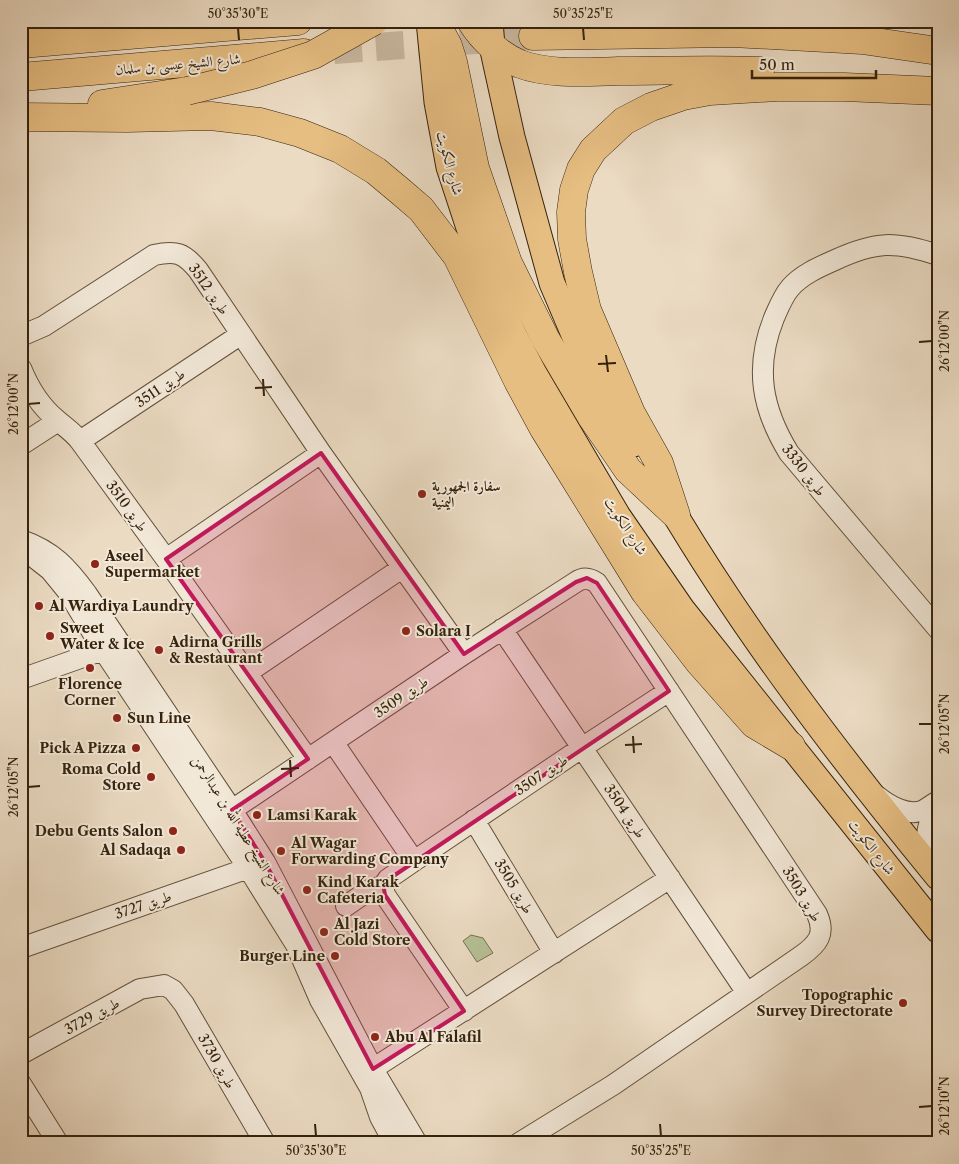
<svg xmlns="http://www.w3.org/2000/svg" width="959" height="1164" viewBox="0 0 959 1164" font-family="'Libre Caslon Text',Amiri,serif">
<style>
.green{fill:#b6c095;stroke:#767150}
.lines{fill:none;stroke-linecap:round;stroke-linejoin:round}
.highway-tunnel{stroke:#c7b69e;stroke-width:28;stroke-dasharray:28 14;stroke-linecap:butt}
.minor-casing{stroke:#62503a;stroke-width:22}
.major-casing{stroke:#35220c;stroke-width:27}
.highway-casing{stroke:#35220c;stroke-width:29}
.minor{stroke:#f2e8d8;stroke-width:20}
.major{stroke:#e6be82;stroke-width:25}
.highway{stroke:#e6be82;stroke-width:28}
.highway-bridge-casing{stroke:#35220c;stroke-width:29;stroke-linecap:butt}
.highway-bridge{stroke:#e6be82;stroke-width:28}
.marked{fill:#c2185b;fill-opacity:0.2;stroke:#c2185b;stroke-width:4;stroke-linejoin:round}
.ticks{fill:none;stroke:#35220c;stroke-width:2}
.poi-dot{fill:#8f2418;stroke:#f2e8d8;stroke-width:2}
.labels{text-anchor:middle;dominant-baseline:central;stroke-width:4;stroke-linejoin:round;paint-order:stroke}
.street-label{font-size:14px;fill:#35220c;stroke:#f2e8d8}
.poi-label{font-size:14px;font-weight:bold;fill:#35220c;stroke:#f2e8d8;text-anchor:start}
.neatline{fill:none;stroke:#35220c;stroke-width:2}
.ticks-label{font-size:12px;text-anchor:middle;fill:#35220c}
</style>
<rect width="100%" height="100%" fill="#ebdbc3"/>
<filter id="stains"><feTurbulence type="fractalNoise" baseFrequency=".004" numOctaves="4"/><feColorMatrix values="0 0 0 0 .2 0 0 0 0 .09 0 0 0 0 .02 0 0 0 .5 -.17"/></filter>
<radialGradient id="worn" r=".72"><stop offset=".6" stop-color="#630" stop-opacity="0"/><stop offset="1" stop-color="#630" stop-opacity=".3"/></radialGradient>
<path class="green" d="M471,935l12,3 10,15 -16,9 -14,-21z"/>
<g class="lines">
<path class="highway-tunnel" d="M334,50l199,-14"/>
<g class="minor-casing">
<path id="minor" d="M938,255c-43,-14 -62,-14 -103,5 -16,7 -34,15 -45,28 -7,8 -12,21 -16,30 -20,50 -12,91 15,135l149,176
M21,336l23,-10 110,-71c22,-5 30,-2 44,15l123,183 143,201
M21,368c8,20 19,38 36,52 8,7 16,12 23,21l86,118 142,200
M80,441l160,-106
M21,445l37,-24
M21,540c32,11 47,28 66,54l145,216 33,52 108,207 44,74
M36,559l14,11 18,22 35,58 145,218 48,77 24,55 50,88 10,29 14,26
M166,559l155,-106
M502,629l245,364
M247,673l155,-105
M21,679l82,-29
M333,742l81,119
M877,796c12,10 32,21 47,14 5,-3 9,-6 14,-9
M938,803c-14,31 -15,34 0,65
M217,820l247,-166 112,-72c7,-5 14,-4 21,1l220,331c9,20 1,30 -16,42l-188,129 -94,58
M474,820l80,133
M383,886l2,9 79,116
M346,906l23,-16 14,-4 5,-7 26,-18 169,-114 86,-56
M21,948l239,-84
M21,1054l119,-65 24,-4 9,5 11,14 81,139
M363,1075l307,-197
M21,1084l37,59"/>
</g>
<g class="major-casing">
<path id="major" d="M429,21l8,81 12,65 26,79 39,89 20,38 84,143 64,93 256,321
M490,21l2,25 20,91 40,146 34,80 48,81
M665,498c79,134 174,258 273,379"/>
</g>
<g class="highway-casing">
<path id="highway" d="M435,21l13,25 5,16 22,106 33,95 37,75 46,78 37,54 47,44
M471,21c11,18 29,35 49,43 30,11 66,8 98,7 47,0 94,-2 142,0
M21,22l8,-1
M533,36l200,-3 129,7 76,11
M21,44l277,-23
M21,77l283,-24
M102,104l85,-13
M21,117l106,1 84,-2 49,6 40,11 40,16 36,22 24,20 21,18 36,47 61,125 26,48 101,163 54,70 55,62 37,22
M676,515l-17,-52 -28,-50 -44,-103 -9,-38 -6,-33 -1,-27 3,-22 7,-21 12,-19 31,-29 27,-14 32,-11 27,-5 67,-4h67l94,4"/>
</g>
<use href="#minor" class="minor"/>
<use href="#major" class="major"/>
<use href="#highway" class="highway"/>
<g class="highway-bridge-casing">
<path id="highway-bridge" d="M187,91l65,-16 61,-20 61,-34"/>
</g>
<use href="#highway-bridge" class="highway-bridge"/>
</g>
<path class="marked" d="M321,453l143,201 112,-72 11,-4 10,5 72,108 -286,192 2,12 79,116 -91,58 -108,-207 -33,-52 76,-51 -142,-200z"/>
<path class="ticks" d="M238,28l1,12M583,28l1,12M919,342l13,-1M606,355l2,17M598,364l18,-1M263,379l1,17M255,388l17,-1M28,404l12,-1M919,724h13M633,736l1,17M625,745l17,-1M290,760l1,17M281,769l18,-1M28,787l12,-1M919,1107l13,-1M315,1124l1,12M660,1124l1,12"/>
<g class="poi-dot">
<circle cx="422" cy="494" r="5"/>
<circle cx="95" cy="564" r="5"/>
<circle cx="39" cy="606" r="5"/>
<circle cx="406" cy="631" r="5"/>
<circle cx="50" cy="636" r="5"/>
<circle cx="159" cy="650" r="5"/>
<circle cx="90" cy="668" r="5"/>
<circle cx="117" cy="718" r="5"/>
<circle cx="136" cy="748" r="5"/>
<circle cx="151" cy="777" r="5"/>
<circle cx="257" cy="815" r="5"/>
<circle cx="173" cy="831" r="5"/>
<circle cx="181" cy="850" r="5"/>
<circle cx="281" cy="851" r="5"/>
<circle cx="307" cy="890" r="5"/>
<circle cx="324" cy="932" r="5"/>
<circle cx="335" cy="956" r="5"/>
<circle cx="903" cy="1003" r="5"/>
<circle cx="375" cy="1037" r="5"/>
</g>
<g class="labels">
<g class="street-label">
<text transform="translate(178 64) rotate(-5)">شارع الشيخ عيسى بن سلمان</text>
<text transform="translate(450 163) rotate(75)">شارع الكويت</text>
<text transform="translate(209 289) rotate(55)">طريق 3512</text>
<text transform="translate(160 388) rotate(-34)">طريق 3511</text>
<text transform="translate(804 470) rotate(52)">طريق 3330</text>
<text transform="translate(127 506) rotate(54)">طريق 3510</text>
<text transform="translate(626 526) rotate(57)">شارع الكويت</text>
<text transform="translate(401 697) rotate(-34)">طريق 3509</text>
<text transform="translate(541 775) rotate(-34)">طريق 3507</text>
<text transform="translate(625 811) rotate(56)">طريق 3504</text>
<text transform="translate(239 825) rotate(58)">شارع الشيخ عطية الله بن عبدالرحمن</text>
<text transform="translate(872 847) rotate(52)">شارع الكويت</text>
<text transform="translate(514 886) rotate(59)">طريق 3505</text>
<text transform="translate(802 894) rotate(59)">طريق 3503</text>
<text transform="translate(143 905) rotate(-19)">طريق 3727</text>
<text transform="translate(92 1016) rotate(-29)">طريق 3729</text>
<text transform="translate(217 1061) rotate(60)">طريق 3730</text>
</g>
<g class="poi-label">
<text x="432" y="486">سفارة الجمهورية<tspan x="432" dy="16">اليمنية</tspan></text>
<text x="105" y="556">Aseel<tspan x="105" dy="16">Supermarket</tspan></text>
<text x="49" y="606">Al Wardiya Laundry</text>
<text x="60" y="628">Sweet<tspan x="60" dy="16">Water &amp; Ice</tspan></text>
<text x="416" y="631">Solara I</text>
<text x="169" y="642">Adirna Grills<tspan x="169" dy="16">&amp; Restaurant</tspan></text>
<text x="90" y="684" text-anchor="middle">Florence<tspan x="90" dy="16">Corner</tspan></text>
<text x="127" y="718">Sun Line</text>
<text x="126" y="748" text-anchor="end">Pick A Pizza</text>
<text x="141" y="769" text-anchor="end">Roma Cold<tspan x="141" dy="16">Store</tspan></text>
<text x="267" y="815">Lamsi Karak</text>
<text x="163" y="831" text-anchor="end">Debu Gents Salon</text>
<text x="291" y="843">Al Wagar<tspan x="291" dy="16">Forwarding Company</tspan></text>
<text x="171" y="850" text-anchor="end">Al Sadaqa</text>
<text x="317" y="882">Kind Karak<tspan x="317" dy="16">Cafeteria</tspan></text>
<text x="334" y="924">Al Jazi<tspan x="334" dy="16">Cold Store</tspan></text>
<text x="325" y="956" text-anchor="end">Burger Line</text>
<text x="893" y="995" text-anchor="end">Topographic<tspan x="893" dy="16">Survey Directorate</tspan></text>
<text x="385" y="1037">Abu Al Falafil</text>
</g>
</g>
<rect width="959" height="1164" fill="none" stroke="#ebdbc3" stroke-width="55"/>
<path d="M752 70v8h124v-8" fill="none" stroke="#35220c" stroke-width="2.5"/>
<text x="759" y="70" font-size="15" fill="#35220c" stroke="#f2e8d8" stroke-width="4" paint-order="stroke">50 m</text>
<rect x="28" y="28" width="904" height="1108" class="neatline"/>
<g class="ticks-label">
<text x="238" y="18">50°35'30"E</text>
<text x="583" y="18">50°35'25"E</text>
<text transform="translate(945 341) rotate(-90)" y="4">26°12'00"N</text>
<text transform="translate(14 404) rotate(-90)" y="4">26°12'00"N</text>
<text transform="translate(945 724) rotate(-90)" y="4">26°12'05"N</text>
<text transform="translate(14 787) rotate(-90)" y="4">26°12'05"N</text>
<text transform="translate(945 1106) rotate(-90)" y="4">26°12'10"N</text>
<text x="316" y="1155">50°35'30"E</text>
<text x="661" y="1155">50°35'25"E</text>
</g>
<rect width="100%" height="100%" filter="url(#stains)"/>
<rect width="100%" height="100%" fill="url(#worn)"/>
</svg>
